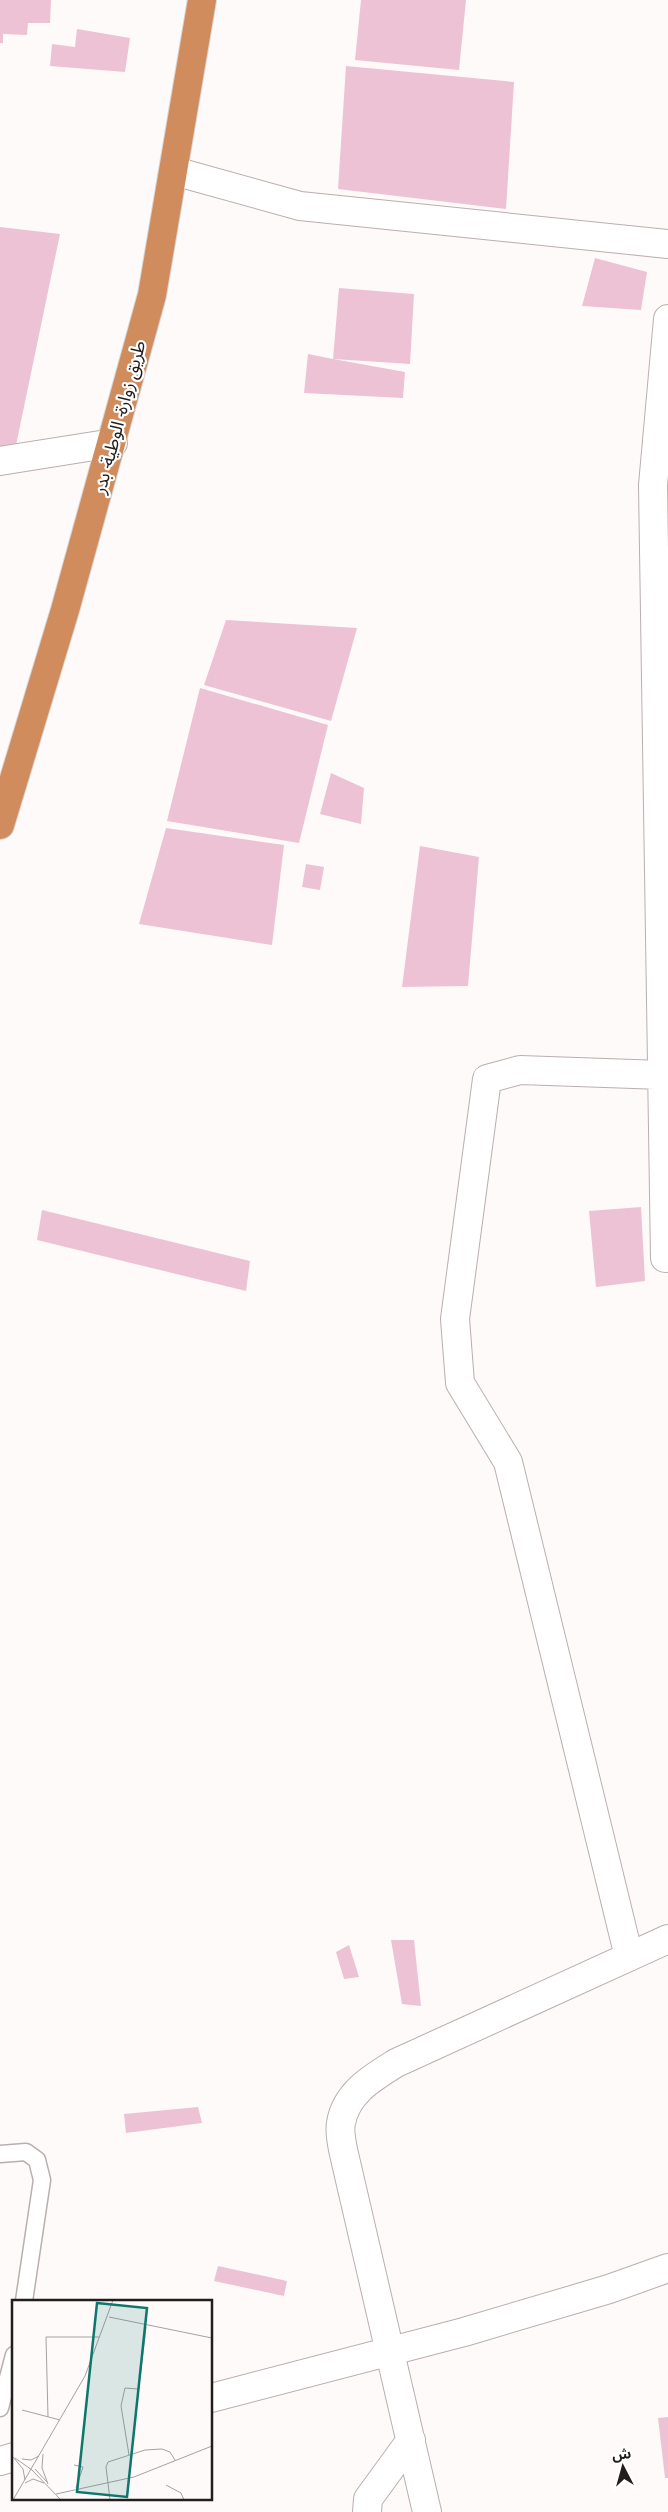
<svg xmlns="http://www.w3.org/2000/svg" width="668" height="2512" viewBox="0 0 668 2512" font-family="'Public Sans','Noto Sans Arabic',sans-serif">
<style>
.building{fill:#eec2d5}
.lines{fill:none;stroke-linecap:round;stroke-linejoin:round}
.lane-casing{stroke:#b9afae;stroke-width:19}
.street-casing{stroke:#b9afae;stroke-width:30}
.highway-casing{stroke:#d7d6d6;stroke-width:30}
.lane{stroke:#fff;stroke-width:16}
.street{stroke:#fff;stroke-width:28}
.highway{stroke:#d08c5d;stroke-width:28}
.labels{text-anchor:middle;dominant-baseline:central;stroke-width:4.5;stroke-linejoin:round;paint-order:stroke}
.street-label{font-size:18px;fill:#211e1d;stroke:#fff}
.inset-road{fill:none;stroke:#a6a2a1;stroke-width:1}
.view{fill:#0f766e;fill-opacity:0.15;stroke:#0f766e;stroke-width:2.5}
.inset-edge{fill:none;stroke:#211e1d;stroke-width:2.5}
</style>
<rect width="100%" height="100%" fill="#fefaf9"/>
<path class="building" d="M0,0h51l-1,23h-22l-1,12 -24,-1v9h-3z
M361,0h105l-7,70 -104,-10z
M77,29l53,9 -5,34 -75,-6 2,-22 23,3z
M346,66l168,16 -8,127 -168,-20z
M0,227l60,7 -45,216 -15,-1z
M595,258l52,14 -6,38 -59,-4z
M339,288l75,6 -4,70 -77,-5 72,13 -2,26 -99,-5 4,-39 25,5z
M226,620l131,8 -26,93 -127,-36z
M200,688l128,37 -29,118 -132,-22z
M331,773l33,15 -3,36 -41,-10z
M166,828l118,17 -12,100 -133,-21z
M420,846l59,11 -11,129 -66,1z
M306,864l18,3 -4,23 -18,-3z
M641,1207l4,74 -49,6 -7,-76z
M42,1210l208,51 -4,30 -209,-51z
M391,1940h23l7,66 -19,-2z
M349,1945l10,32 -15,2 -8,-27z
M198,2107l4,16 -76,10 -2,-19z
M218,2266l69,15 -3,15 -70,-15z
M668,2417v61h-3l-7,-60z"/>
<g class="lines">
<g class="lane-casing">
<path id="lane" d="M0,2154l26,-2 11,8 5,20 -18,121
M0,2408l14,-53"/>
</g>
<g class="street-casing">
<path id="street" d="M174,171l126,35 368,38
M0,461l113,-18
M665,1258l-12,-773 15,-166
M629,1957l-121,-495 -48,-79 -5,-64 32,-240 33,-9 142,5
M211,2398l253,-66 145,-43 59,-21
M0,2461l14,-4
M367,2512l1,-13 43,-59
M427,2512l-83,-358c-2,-9 -5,-22 -3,-31 5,-30 31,-45 55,-60l272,-124"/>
</g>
<g class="highway-casing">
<path id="highway" d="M0,825l65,-215 87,-315 50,-295"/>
</g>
<use href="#lane" class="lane"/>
<use href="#street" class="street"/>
<use href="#highway" class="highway"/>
</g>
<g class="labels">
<g class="street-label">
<text transform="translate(119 417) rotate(-75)">طريق زوارة- الوطية- بدر</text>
</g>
</g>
<g transform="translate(12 2300)">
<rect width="200" height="200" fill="#fefaf9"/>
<path class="inset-road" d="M97,17l103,21M125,103l9,-76M10,110l38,10M36,117l-2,-80h53M31,154l-1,14 6,16M117,155l-8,-49 4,-18 13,1M1,157l10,12 2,11M3,158l17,12 29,30M10,159l9,1 8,-4M62,165l9,2 -7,21M23,169l12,13M13,183l8,-4 11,4M154,185l15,8 3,7M44,194l78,-17 78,-31M1,200l72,-124 28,-76M98,200l-4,-33 2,-5 37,-12 17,-1 8,3 5,8"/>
<path class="view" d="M85,3l50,5 -20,189 -50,-5z"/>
<rect width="200" height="200" class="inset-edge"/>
</g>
<g transform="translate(623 2467) rotate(354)" stroke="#ffffff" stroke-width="4" paint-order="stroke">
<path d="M0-4L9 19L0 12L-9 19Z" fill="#211e1d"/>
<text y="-8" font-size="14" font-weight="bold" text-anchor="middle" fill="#211e1d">ش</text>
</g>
</svg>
